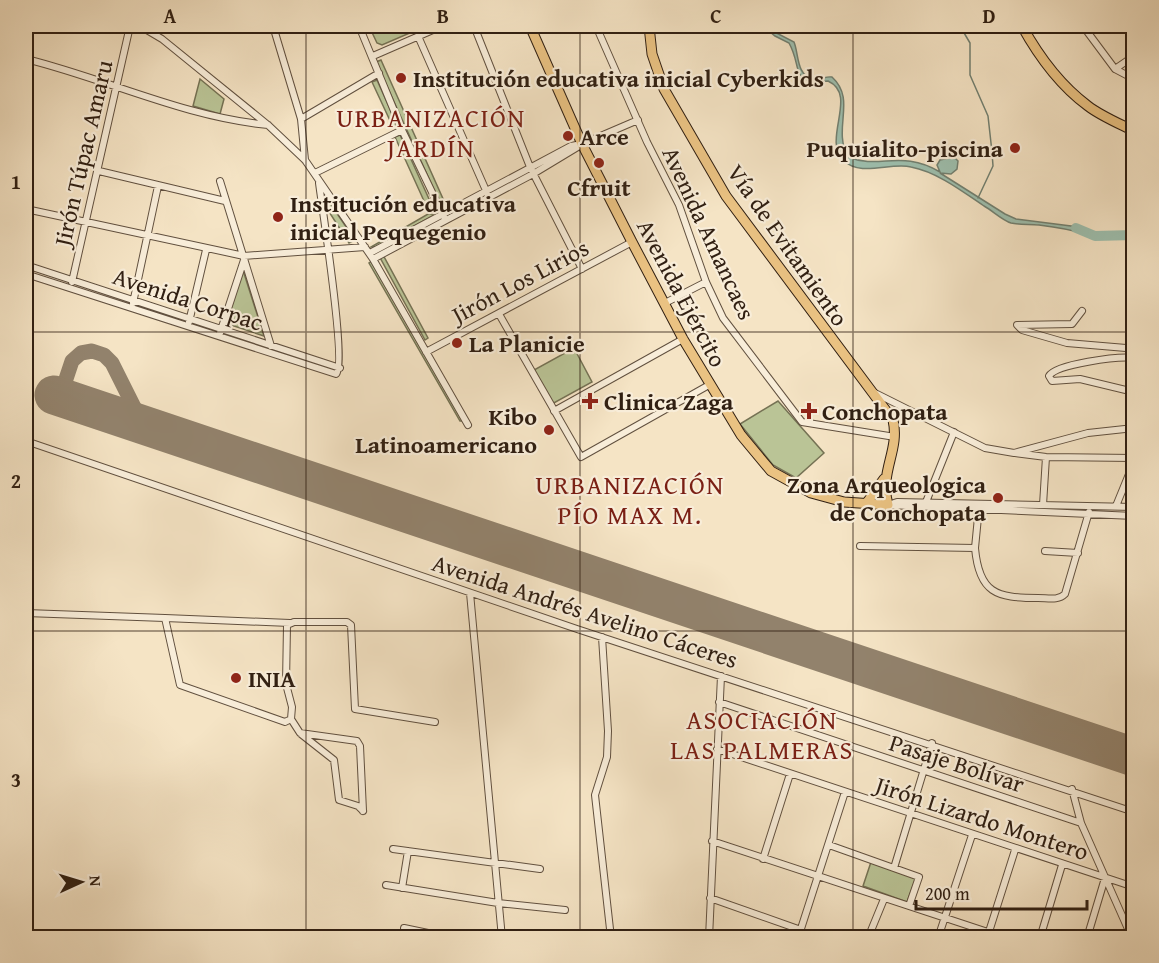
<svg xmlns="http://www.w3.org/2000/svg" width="1159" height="963" viewBox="0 0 1159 963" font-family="'Gentium Book Plus',serif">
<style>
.green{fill:#bac496;stroke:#757254;stroke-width:1.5}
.water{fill:#9dbfae;stroke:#717f70;stroke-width:1.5}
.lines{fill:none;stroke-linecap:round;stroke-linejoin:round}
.stream{stroke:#717f70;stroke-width:1.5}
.river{stroke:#9dbfae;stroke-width:10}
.taxiway{stroke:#92826c;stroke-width:15}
.runway{stroke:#92826c;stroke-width:39}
.minor-casing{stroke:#61503f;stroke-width:8}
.highway-casing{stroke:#301f12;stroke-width:11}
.minor{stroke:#f8edd9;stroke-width:6}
.highway{stroke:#eac282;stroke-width:9}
.grid{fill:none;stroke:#301f12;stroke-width:1.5;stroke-opacity:0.55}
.poi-dot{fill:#8f2418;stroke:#f8edd9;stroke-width:2}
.labels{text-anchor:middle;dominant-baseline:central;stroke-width:4.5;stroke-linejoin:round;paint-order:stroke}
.poi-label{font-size:24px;font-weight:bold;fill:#301f12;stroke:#f8edd9;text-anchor:start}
.street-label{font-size:24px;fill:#301f12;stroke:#f8edd9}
.neighbourhood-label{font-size:26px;letter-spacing:1.5px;fill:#7a1f14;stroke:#f8edd9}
.neatline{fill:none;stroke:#301f12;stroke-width:2}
.grid-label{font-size:20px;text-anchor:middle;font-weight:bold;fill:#301f12}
</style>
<rect width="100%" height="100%" fill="#f5e4c5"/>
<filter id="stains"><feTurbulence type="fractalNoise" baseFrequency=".00333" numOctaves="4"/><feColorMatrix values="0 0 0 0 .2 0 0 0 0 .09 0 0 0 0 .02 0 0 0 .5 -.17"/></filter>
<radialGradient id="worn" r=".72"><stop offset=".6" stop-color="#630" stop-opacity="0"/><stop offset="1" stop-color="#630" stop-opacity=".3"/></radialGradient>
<path class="green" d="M369,26h57l-44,19 -5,-2z
M381,60l63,141 -4,2 -64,-141z
M200,79l24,20 -4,15 -27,-8z
M377,80l20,45 -4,2 -21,-45z
M400,135l34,75 -2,3 -3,-1 -34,-75z
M321,190l34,50 -6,3 -25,-39z
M428,214h8l-60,33h-5z
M382,253l46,85 -3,2 -47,-86z
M372,261l91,160h-3l-91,-158z
M242,267l22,69 -39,-13z
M574,348l18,34 -40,22 -18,-34z
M778,401l46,52 -28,25 -23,-13 -33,-41z
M871,862l45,16 -9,24 -44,-16z"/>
<path class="water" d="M763,26l31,16c5,12 2,33 19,37 7,1 13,-3 19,-2 25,23 0,51 16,80 32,13 53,-8 92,15l-3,-7 3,-5 14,-3 4,4 -1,8 -6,5 -11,-1 65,41 11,5 63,8 10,3v5c-16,-5 -33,-8 -50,-10 -9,-1 -19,0 -28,-2 -9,-3 -18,-12 -27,-17 -22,-15 -47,-34 -73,-39 -20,-5 -50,10 -67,-6 -23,-21 15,-66 -16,-80 -39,4 -25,-13 -39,-38l-14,-7z"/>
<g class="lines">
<path class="stream" d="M960,26l10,17v32l18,41 4,36 1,14 -15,32"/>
<path class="river" d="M1076,228l19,8 39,-1"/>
<path class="taxiway" d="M60,397l12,-36 9,-8 11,-2 12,4 8,8 26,52 11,11"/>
<path class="runway" d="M54,395l1080,362"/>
<g class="minor-casing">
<path id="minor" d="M140,26l22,13 106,86 37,35 68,99 95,166
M273,26l28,93 4,41
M359,26l43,104 42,87
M474,26l56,141 52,102
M596,26l51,116 32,63 27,77 17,36 79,104 93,15
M1083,26l32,43 19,10
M418,36l70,159
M373,56l69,-30
M26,59c81,20 158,58 242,66
M1115,69l19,-13
M301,119l78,-46
M99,171l126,30
M315,173l87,-43
M220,181l51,165
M26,209l218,47 121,-9
M370,253l201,-107 11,-2 56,-24
M373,259l160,-85 48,-29
M26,265l314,103
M26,274l310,100c11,-9 -14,-167 -17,-191
M72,282l58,-256
M133,303l25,-117
M665,303l41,-21
M1082,311l-10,13 -55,1 5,5 45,13 59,5 8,3
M499,314l82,143 128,-72
M189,322l17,-72
M220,333l24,-73
M426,352l206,-110
M1134,358c-16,-2 -78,6 -85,18l3,5 28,-2 54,13
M873,392l112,56 29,5 74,-20 46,-5
M554,411l129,-72
M26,441l551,188 557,183
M1015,453l31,4 88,1
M926,502l28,-70
M888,505l9,-3 237,5
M888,505l246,11
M1043,505l3,-48
M1116,506l18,-44
M860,546l115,2 4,-41
M975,548c4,45 21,50 63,50 10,0 20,3 27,-4l24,-82
M1045,551l33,2
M470,593l32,345
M26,613l139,5 15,67 105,37 6,-3 1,-12 -6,-23 1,-59 7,-3h53l4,3 4,84 80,13
M165,618l125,5
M602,637l6,94 -1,26 -12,38 16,143
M719,702l362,121
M291,719l9,14 57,8 3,5 3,65
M301,734l33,26 5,40 19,6 5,5
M717,749l417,138
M1072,789l9,34 51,115
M712,841l294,97
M829,845l90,32 -10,29
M393,849l147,20
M763,859l27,-85
M894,868l38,-125
M386,885l112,18 67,7
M402,888l6,-37
M710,898l91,32
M404,928l48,10
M709,933l12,5
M709,938l12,-262
M798,938l47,-146
M868,938l16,-39
M938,938l34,-103
M987,938l28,-88
M1040,938l22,-73
M1087,938l18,-60"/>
</g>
<g class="highway-casing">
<path id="highway" d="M530,26l52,118 50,98 51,97 58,96 30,36 40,22 33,9 44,3c-9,-34 12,-54 5,-85l-167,-224 -62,-107 -12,-35 -3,-28
M1022,26c16,29 39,60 66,80 13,10 30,17 46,25
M866,504l18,-25"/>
</g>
<use href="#minor" class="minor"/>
<use href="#highway" class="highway"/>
</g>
<path class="grid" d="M306,26v912M580,26v912M853,26v912M26,332h1108M26,631h1108"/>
<g class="poi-dot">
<circle cx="401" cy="78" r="6"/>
<circle cx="568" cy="136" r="6"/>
<circle cx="1015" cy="148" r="6"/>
<circle cx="599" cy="163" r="6"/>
<circle cx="278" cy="217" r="6"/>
<circle cx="457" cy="343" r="6"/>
<path d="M587 392h6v6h6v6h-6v6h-6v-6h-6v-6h6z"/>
<path d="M806 402h6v6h6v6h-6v6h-6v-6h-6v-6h6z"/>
<circle cx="549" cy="430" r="6"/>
<circle cx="998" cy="498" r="6"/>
<circle cx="236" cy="678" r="6"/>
</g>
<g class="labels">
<g class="poi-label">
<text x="413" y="78">Institución educativa inicial Cyberkids</text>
<text x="580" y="136">Arce</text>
<text x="1003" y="148" text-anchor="end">Puquialito-piscina</text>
<text x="599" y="187" text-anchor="middle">Cfruit</text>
<text x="290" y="203">Institución educativa<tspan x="290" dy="28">inicial Pequegenio</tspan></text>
<text x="469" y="343">La Planicie</text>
<text x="604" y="401">Clinica Zaga</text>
<text x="822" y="411">Conchopata</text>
<text x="537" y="416" text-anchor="end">Kibo<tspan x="537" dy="28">Latinoamericano</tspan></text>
<text x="986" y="484" text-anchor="end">Zona Arqueologica<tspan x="986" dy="28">de Conchopata</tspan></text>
<text x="248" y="678">INIA</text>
</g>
<g class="street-label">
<text transform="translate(83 153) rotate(-77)">Jirón Túpac Amaru</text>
<text transform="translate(709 233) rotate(65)">Avenida Amancaes</text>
<text transform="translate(788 245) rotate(55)">Vía de Evitamiento</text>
<text transform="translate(520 281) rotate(-28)">Jirón Los Lirios</text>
<text transform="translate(682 293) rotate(62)">Avenida Ejército</text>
<text transform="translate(188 299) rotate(18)">Avenida Corpac</text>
<text transform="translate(585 611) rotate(18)">Avenida Andrés Avelino Cáceres</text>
<text transform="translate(957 763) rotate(18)">Pasaje Bolívar</text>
<text transform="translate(982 818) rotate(18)">Jirón Lizardo Montero</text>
</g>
<g class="neighbourhood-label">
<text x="431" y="117">URBANIZACIÓN<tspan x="431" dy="30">JARDÍN</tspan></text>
<text x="630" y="484">URBANIZACIÓN<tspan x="630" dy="30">PÍO MAX M.</tspan></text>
<text x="762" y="719">ASOCIACIÓN<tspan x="762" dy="30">LAS PALMERAS</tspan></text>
</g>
</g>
<rect width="1159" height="963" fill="none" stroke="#f5e4c5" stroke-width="66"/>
<g transform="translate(81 882) rotate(86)" stroke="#f8edd9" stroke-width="4.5" paint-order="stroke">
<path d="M0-4.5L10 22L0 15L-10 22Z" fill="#301f12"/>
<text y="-9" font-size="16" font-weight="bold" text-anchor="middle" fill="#301f12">N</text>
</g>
<path d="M916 900v9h171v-9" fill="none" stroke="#301f12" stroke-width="3"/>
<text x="925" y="900" font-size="18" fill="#301f12" stroke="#f8edd9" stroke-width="4.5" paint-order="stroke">200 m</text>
<rect x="33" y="33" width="1093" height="897" class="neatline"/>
<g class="grid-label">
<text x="170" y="23">A</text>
<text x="443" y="23">B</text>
<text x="716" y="23">C</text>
<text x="989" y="23">D</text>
<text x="16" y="189">1</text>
<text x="16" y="488">2</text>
<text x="16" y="787">3</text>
</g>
<rect width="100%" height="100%" filter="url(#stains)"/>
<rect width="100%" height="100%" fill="url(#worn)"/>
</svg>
